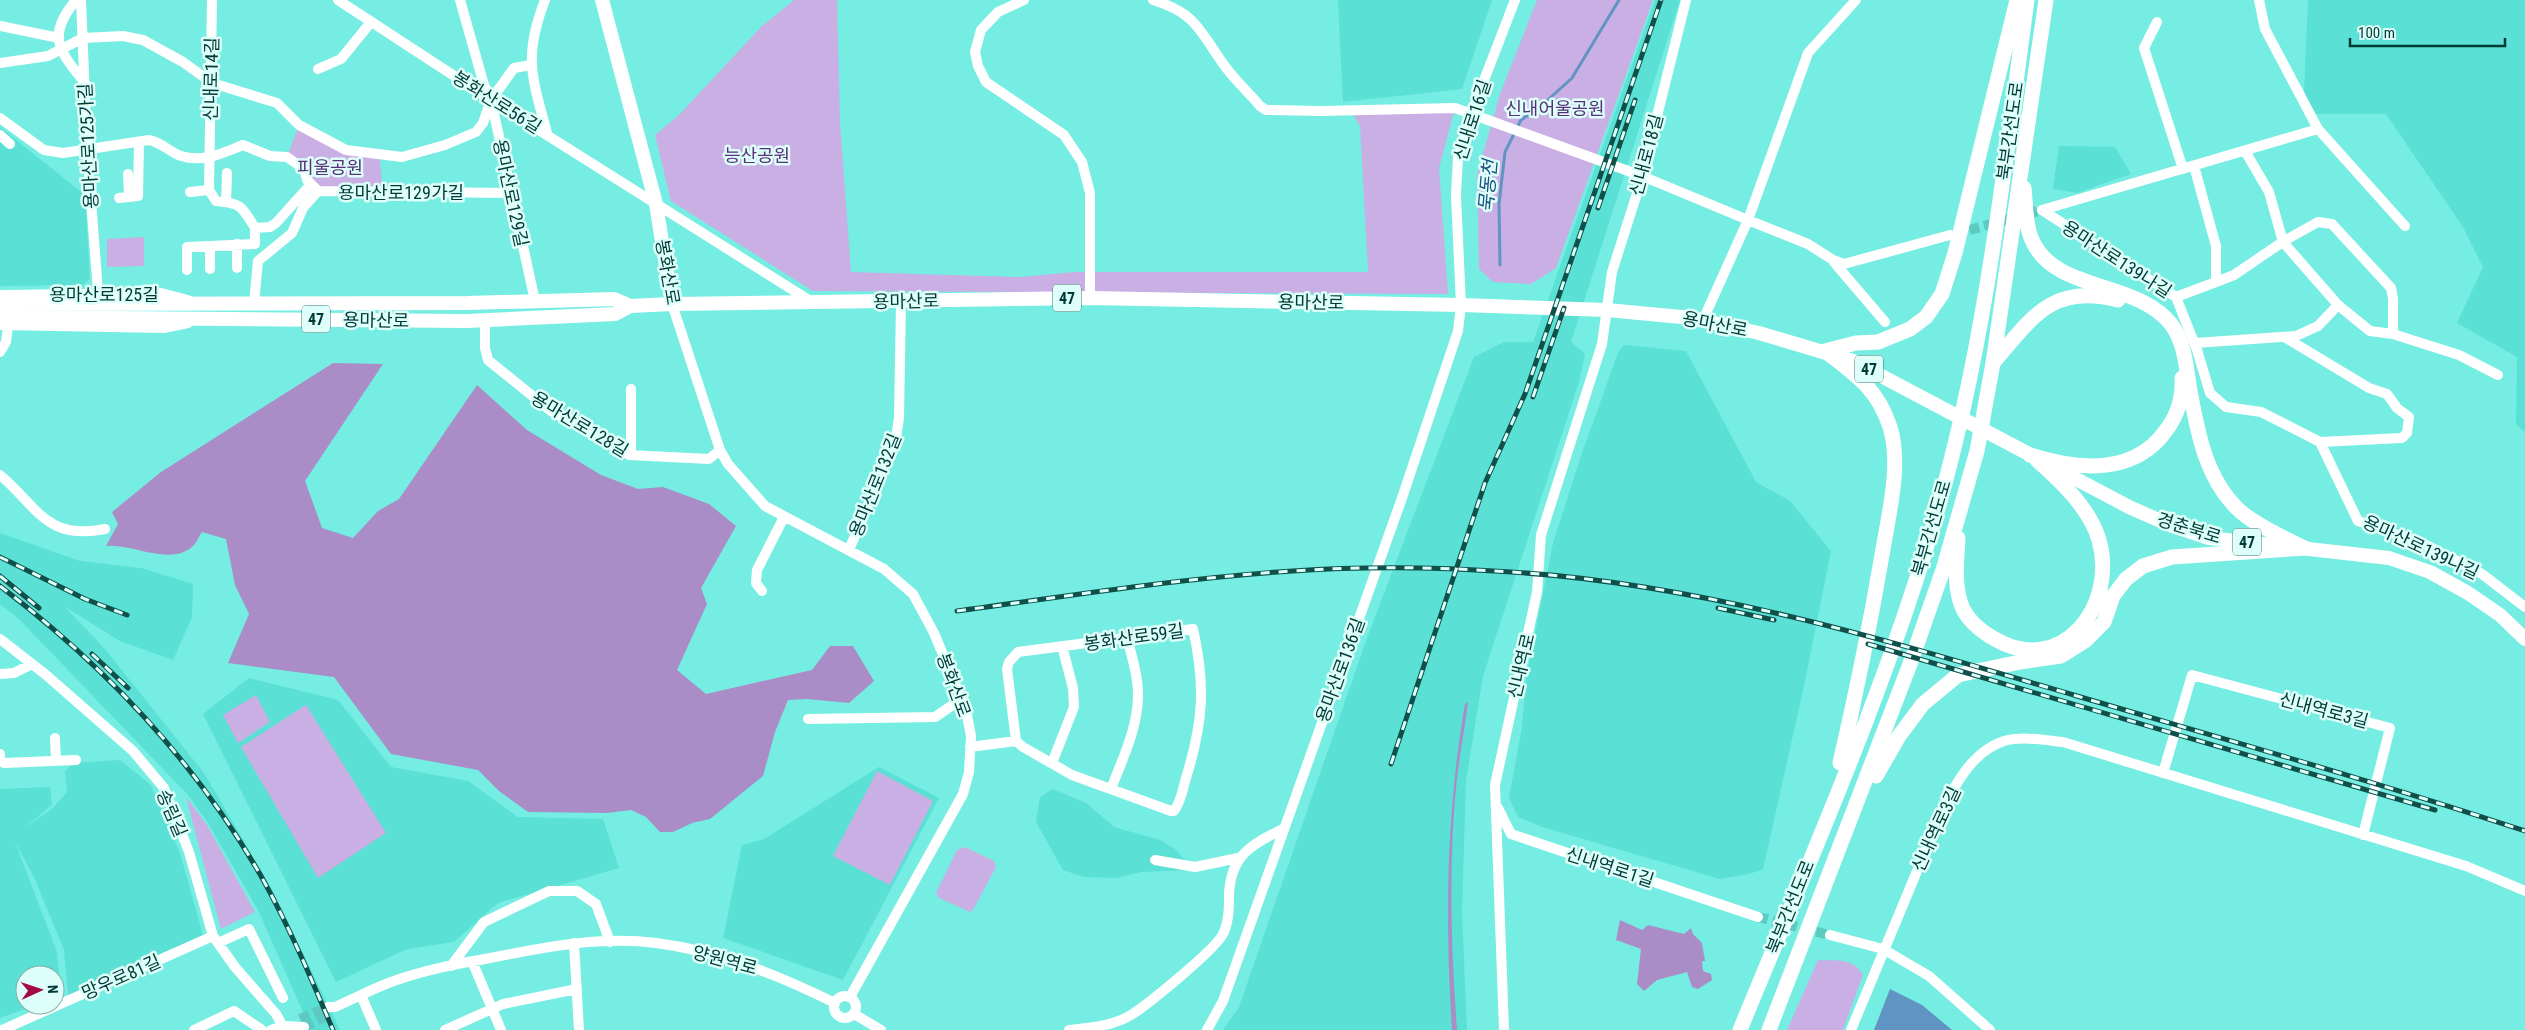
<svg xmlns="http://www.w3.org/2000/svg" width="2525" height="1030" viewBox="0 0 2525 1030" font-family="'Roboto Condensed','Noto Sans KR',sans-serif">
<style>
.built{fill:#5ae0d4}
.green{fill:#caafe4}
.forest{fill:#aa8cc7}
.water{fill:#6094c3}
.lines{fill:none;stroke-linecap:round;stroke-linejoin:round}
.stream{stroke:#6094c3;stroke-width:3}
.minor-tunnel{stroke:#5ec9c0;stroke-width:10;stroke-dasharray:10 5;stroke-linecap:butt}
.minor{stroke:#fff;stroke-width:10}
.major{stroke:#fff;stroke-width:14}
.highway{stroke:#fff;stroke-width:15}
.rail-casing{stroke:#0f504b;stroke-width:5}
.rail{stroke:#defefa;stroke-width:3;stroke-dasharray:9;stroke-linecap:butt}
.labels{text-anchor:middle;dominant-baseline:central;stroke-width:5;stroke-linejoin:round;paint-order:stroke}
.shield{fill:#defefa;stroke:#437571;stroke-width:1}
.shield-label{font-size:16px;font-weight:bold;fill:#003a36}
.street-label{font-size:18px;fill:#003a36;stroke:#defefa}
.park-label{font-size:18px;fill:#573077;stroke:#defefa}
.water-label{font-size:19px;font-style:italic;fill:#195280;stroke:#defefa}
</style>
<rect width="100%" height="100%" fill="#75ede2"/>
<path class="built" d="M1338,0h154l-30,89 -119,13z
M1655,0h25l-109,342 14,12 -6,28 -96,294 -17,105 -4,131 5,118h-244l16,-23 128,-369 107,-281 30,-15h29z
M2308,0h217v432l-9,-8 1,-67 -60,-34 26,-56 -20,-40 -77,-113h-83z
M0,127l85,68 5,84 -7,6 -83,1z
M2059,146l56,1 16,27 -54,19 -24,-4z
M1624,345l62,6 70,131 34,19 41,50 -27,135 -41,183 -14,5 -29,5 -178,-52 -24,-10 -9,-19 13,-71 4,-48 27,-136 28,-87 37,-103z
M0,533l80,28 61,7 52,16 -1,33 -19,43 -53,-19 -55,-34 39,41 100,125 68,116 68,141h-29l-53,-120 -50,-87 -20,-28 -169,-176 -19,-15z
M249,678l89,22 53,67 77,14 50,36 85,2 16,49 -121,35 -44,39 -47,7 -71,33 -133,-268z
M120,760l31,25 29,68 23,82 -135,61 -4,-46 -30,-73 -19,-35 42,110 4,44 -6,2v-23h-30v30h11l-36,13v-229l50,-2 2,18 -29,24 30,-21 14,-16 -2,-21 9,-8z
M879,767l60,31 -96,182 -120,-42 19,-93 22,-6z
M1053,789l33,14 28,24 46,13 15,9 16,17 -2,4 -48,2 -25,6 -32,-1 -21,-7 -27,-48 4,-25z"/>
<path class="green" d="M794,0h43l3,122 11,150 169,5 54,-5h294l-8,-146 -9,-15 104,-3 -16,60 9,126 -635,-3 -142,-90 -16,-66 23,-19 83,-89z
M1537,0h116l-97,268 -25,16 -38,-2 -14,-13 -2,-94 23,-81z
M299,125l46,23 34,3 4,42 -65,-2 -31,-34z
M144,237v29l-37,1v-28z
M256,695l14,27 -32,21 -15,-28z
M306,705l80,128 -68,45 -77,-131z
M877,771l56,30 -43,84 -57,-29z
M186,797l21,28 48,87 -34,17z
M965,847l29,14 2,6 -23,43 -3,2 -31,-14 -3,-5 21,-43z
M1818,960c18,1 35,-3 45,15l-20,55h-56z"/>
<path class="forest" d="M333,363l50,1 -78,117 17,47 31,10 25,-27 21,-12 78,-114 50,45 74,45 37,14 25,-2 46,17 27,22 -35,62 6,16 -30,66 29,24 106,-24 18,-24h23l21,35 -25,22 -42,-4 -19,1 -13,32 -12,44 -53,43 -18,4 -19,9h-13l-14,-15 -15,-7 -24,3 -79,-1 -29,-21 -21,-21 -87,-16 -57,-77 -106,-14 21,-49 -14,-29 -9,-46 -24,-7c-3,4 -5,10 -9,14 -22,21 -61,-3 -87,0l12,-22 -6,-12 49,-40z
M1468,702c-3,25 -8,51 -11,76 -9,84 -6,168 0,252h-5c-7,-110 -6,-217 13,-326z
M1620,920l22,10 6,-5 36,9 7,-6 2,6 9,9 3,18h-3l1,10 8,3 1,6 -14,9 -6,-2 -5,-15 -30,8 -13,11 -7,-7 4,-35 -25,-9z"/>
<path class="water" d="M1890,989l32,16 30,25h-78z"/>
<g class="lines">
<path class="stream" d="M1500,265l-1,-61 6,-52 16,-32 19,-13 32,-29 47,-78"/>
<path class="minor-tunnel" d="M1955,234l87,-24
M1758,917l72,18
M300,1019l28,-12
M304,1027l27,-13"/>
<path class="minor" d="M76,0c-30,36 -17,51 9,83
M81,0l6,148 11,144
M212,0l-3,190 7,11c26,2 26,6 39,27l15,-1 6,-4 35,-39
M338,0l153,100 321,202
M460,0l24,85 7,15 44,201
M545,0c-22,57 -13,77 2,133
M1024,0l-26,12 -17,18 -6,22 3,14 8,16 78,53 18,27 8,31v105
M1153,0c46,14 47,33 74,69 10,13 22,24 33,37l6,4 55,1 134,-3 187,68 106,44 -45,100
M1856,0l-48,53 -60,167 60,24 25,16 11,4 106,-29
M2259,0l6,29 53,100 87,97
M2157,22l-13,26 39,121
M0,26l59,12
M0,63l48,-7 35,-18 40,-2 20,4 40,22 29,21 65,20 22,22 47,25 56,7 43,-12 31,-13 7,-9 8,-23 23,-32 17,-3
M318,69l23,-10 30,-37
M0,118l44,32 19,3 86,-13c14,3 20,12 32,16 23,7 41,-3 62,-11l27,11 17,1 17,12 3,11 11,11 193,2
M0,135l10,9
M2245,151l24,41 14,50 55,63 32,26 23,3 66,21 39,20
M128,174l1,23
M190,192l19,-2
M119,198l19,-2 1,-54
M226,202l1,-29
M2042,210l134,87 21,53 13,43 16,14 35,5 59,30 38,79 68,24 56,29 43,33
M2042,210l276,-81
M1833,261l52,61
M237,268v-24
M210,269v-23
M187,270v-23l68,-3v-16
M2216,282l18,-7 50,-34 34,-19 14,2 59,64 2,11v35
M0,295l161,-2 27,7
M2176,297l40,-15v-36l-22,-80
M254,303l4,-42 34,-28 11,-25 15,-17
M672,304l48,146 8,14 37,42 119,63 29,25 21,39 32,77 5,26 -2,36 -6,22 -113,203
M485,320v28l3,12 63,51 78,44 80,4 11,-9
M0,325l164,3 24,-5
M2286,338l83,50 18,6 10,14 12,9 -2,16 -5,5 -82,4
M2195,343l101,-7 22,-10 20,-21
M0,352l6,-10 2,-16
M631,389v66
M0,475c37,31 46,66 105,54
M849,550l47,-112 3,-20 2,-117
M762,591l-6,-8 1,-13 27,-53
M0,639l45,35 88,77 31,37 25,64 24,84 22,31 41,47 9,16
M0,674l14,-1 18,-9
M808,719l127,-2 28,-19
M55,738l1,23
M970,747l46,-6 7,6 49,28 99,36h3c7,-9 9,-23 12,-33 17,-55 20,-92 7,-149l-175,23 -9,10 -2,7 9,72
M0,754v7l4,2 72,-3
M1052,763l22,-56 -1,-19 -11,-42
M2163,773l29,-98 198,53 -27,107
M1111,789c11,-29 27,-61 27,-94 0,-19 -6,-38 -11,-57
M1498,808l13,26 247,83
M1155,860l40,7 43,-9
M1830,935l53,14 46,27 61,54
M218,943l31,-14 34,69
M574,943l5,87
M472,961l29,69
M451,966l33,-44 65,-31h28l19,13 14,38
M361,995l15,35
M834 1007a11 11 0 1 1 22 0a11 11 0 1 1-22 0Z
M328,1007h7c19,-8 37,-18 56,-25 32,-12 66,-18 99,-24 55,-11 110,-22 166,-15 63,8 122,32 179,60
M854,1014l27,16
M2,1030l211,-94
M194,1030l40,-19 28,19
M271,1030l12,-4 21,1
M445,1030l58,-26 74,-15
M1069,1030c21,-2 44,-4 62,-15 16,-10 88,-68 93,-83 5,-12 5,-25 5,-38 2,-38 21,-49 54,-65
M1207,1030l16,-29 180,-506 55,-164 3,-26 -5,-110 2,-38 13,-43 44,-114
M1504,1030l-9,-245 42,-193 4,-57 61,-191 10,-72 28,-88 46,-184
M1851,1030l93,-224c14,-26 30,-55 60,-65 18,-5 40,-1 59,1l403,124 59,25"/>
<path class="major" d="M602,0l54,204 16,100
M0,304l467,-1 147,-4 16,7
M0,317l467,4 148,-7 15,-8 42,-2 418,-6 371,7 146,5 85,8 67,15 94,28 276,146 41,18 39,13 180,20 41,14 38,21 32,22 25,24"/>
<path class="highway" d="M2024,188c2,16 1,37 8,52 22,52 104,40 139,84 13,17 15,40 18,61 8,45 16,95 52,127 18,15 42,25 63,36
M1825,351c31,24 52,37 65,76 12,38 -2,90 -8,128 -12,70 -26,139 -42,208
M1825,351l31,-8 22,-1 32,-13 16,-12 16,-23 13,-41 62,-253
M1993,363c38,-44 58,-80 125,-63
M2030,455c47,15 105,21 137,-26 11,-15 16,-32 15,-51
M1958,538c-1,22 -5,49 5,71 6,12 18,22 30,29 68,41 125,-32 106,-98 -9,-31 -38,-59 -62,-80
M1876,776l23,-40 24,-32 35,-29 62,-13 41,-6 24,-15 19,-19 9,-26 13,-17 17,-13 29,-9 133,-9
M1740,1030c71,-173 148,-345 199,-525 47,-165 65,-336 88,-505
M1769,1030l141,-366 33,-94 34,-119 16,-88 53,-363"/>
<g class="rail-casing">
<path id="rail" d="M1598,208l37,-108
M1533,397l31,-89
M0,557l85,42 42,16
M0,576l39,32
M0,586c105,80 195,175 261,290 28,50 50,102 72,154
M1718,608l56,12
M957,611c112,-15 224,-33 336,-40 73,-5 146,-4 218,1 194,12 381,70 566,124 150,44 300,86 448,135
M1868,644l567,166
M92,654l36,34
M1391,764l94,-281 40,-89 136,-394"/>
</g>
<use href="#rail" class="rail"/>
</g>
<g class="labels">
<g class="shield">
<rect x="1053" y="284.5" width="28" height="27" rx="4"/>
<rect x="302" y="305.5" width="28" height="27" rx="4"/>
<rect x="1855" y="355.5" width="28" height="27" rx="4"/>
<rect x="2233" y="528.5" width="28" height="27" rx="4"/>
</g>
<g class="shield-label">
<text x="1067" y="298">47</text>
<text x="316" y="319">47</text>
<text x="1869" y="369">47</text>
<text x="2247" y="542">47</text>
</g>
<g class="street-label">
<text transform="translate(211 79) rotate(-89)">신내로14길</text>
<text transform="translate(497 102) rotate(32)">봉화산로56길</text>
<text transform="translate(1472 120) rotate(-72)">신내로16길</text>
<text transform="translate(2010 131) rotate(-82)">북부간선도로</text>
<text transform="translate(88 146) rotate(-93)">용마산로125가길</text>
<text transform="translate(1646 155) rotate(-75)">신내로18길</text>
<text x="401" y="192">용마산로129가길</text>
<text transform="translate(511 193) rotate(78)">용마산로129길</text>
<text transform="translate(2117 259) rotate(33)">용마산로139나길</text>
<text transform="translate(668 272) rotate(80)">봉화산로</text>
<text x="104" y="294">용마산로125길</text>
<text transform="translate(906 301) rotate(-1)">용마산로</text>
<text transform="translate(1311 302) rotate(1)">용마산로</text>
<text transform="translate(376 320) rotate(1)">용마산로</text>
<text transform="translate(1715 324) rotate(11)">용마산로</text>
<text transform="translate(580 424) rotate(31)">용마산로128길</text>
<text transform="translate(875 485) rotate(-68)">용마산로132길</text>
<text transform="translate(1931 528) rotate(-74)">북부간선도로</text>
<text transform="translate(2189 528) rotate(17)">경춘북로</text>
<text transform="translate(2421 547) rotate(25)">용마산로139나길</text>
<text transform="translate(1134 637) rotate(-8)">봉화산로59길</text>
<text transform="translate(1521 666) rotate(-77)">신내역로</text>
<text transform="translate(1340 670) rotate(-70)">용마산로136길</text>
<text transform="translate(954 685) rotate(70)">봉화산로</text>
<text transform="translate(2324 710) rotate(15)">신내역로3길</text>
<text transform="translate(172 813) rotate(67)">송림길</text>
<text transform="translate(1936 829) rotate(-65)">신내역로3길</text>
<text transform="translate(1610 867) rotate(18)">신내역로1길</text>
<text transform="translate(1790 907) rotate(-68)">북부간선도로</text>
<text transform="translate(725 960) rotate(15)">양원역로</text>
<text transform="translate(121 977) rotate(-24)">망우로81길</text>
</g>
<g class="park-label">
<text x="1555" y="108">신내어울공원</text>
<text x="757" y="155">능산공원</text>
<text x="330" y="167">피울공원</text>
</g>
<g class="water-label">
<text transform="translate(1488 186) rotate(-85)">묵동천</text>
</g>
</g>
<g transform="translate(40 990) rotate(87)"><circle r="24" fill="#defefa" stroke="#85b0ac"/>
<path d="M0-4L9 19L0 12L-9 19Z" fill="#a20946"/>
<text y="-8" font-size="14" font-weight="bold" text-anchor="middle" fill="#003a36">N</text>
</g>
<path d="M2350 38v8h155v-8" fill="none" stroke="#003a36" stroke-width="2.5"/>
<text x="2358" y="38" font-size="15" fill="#003a36" stroke="#defefa" stroke-width="4" paint-order="stroke">100 m</text>
</svg>
